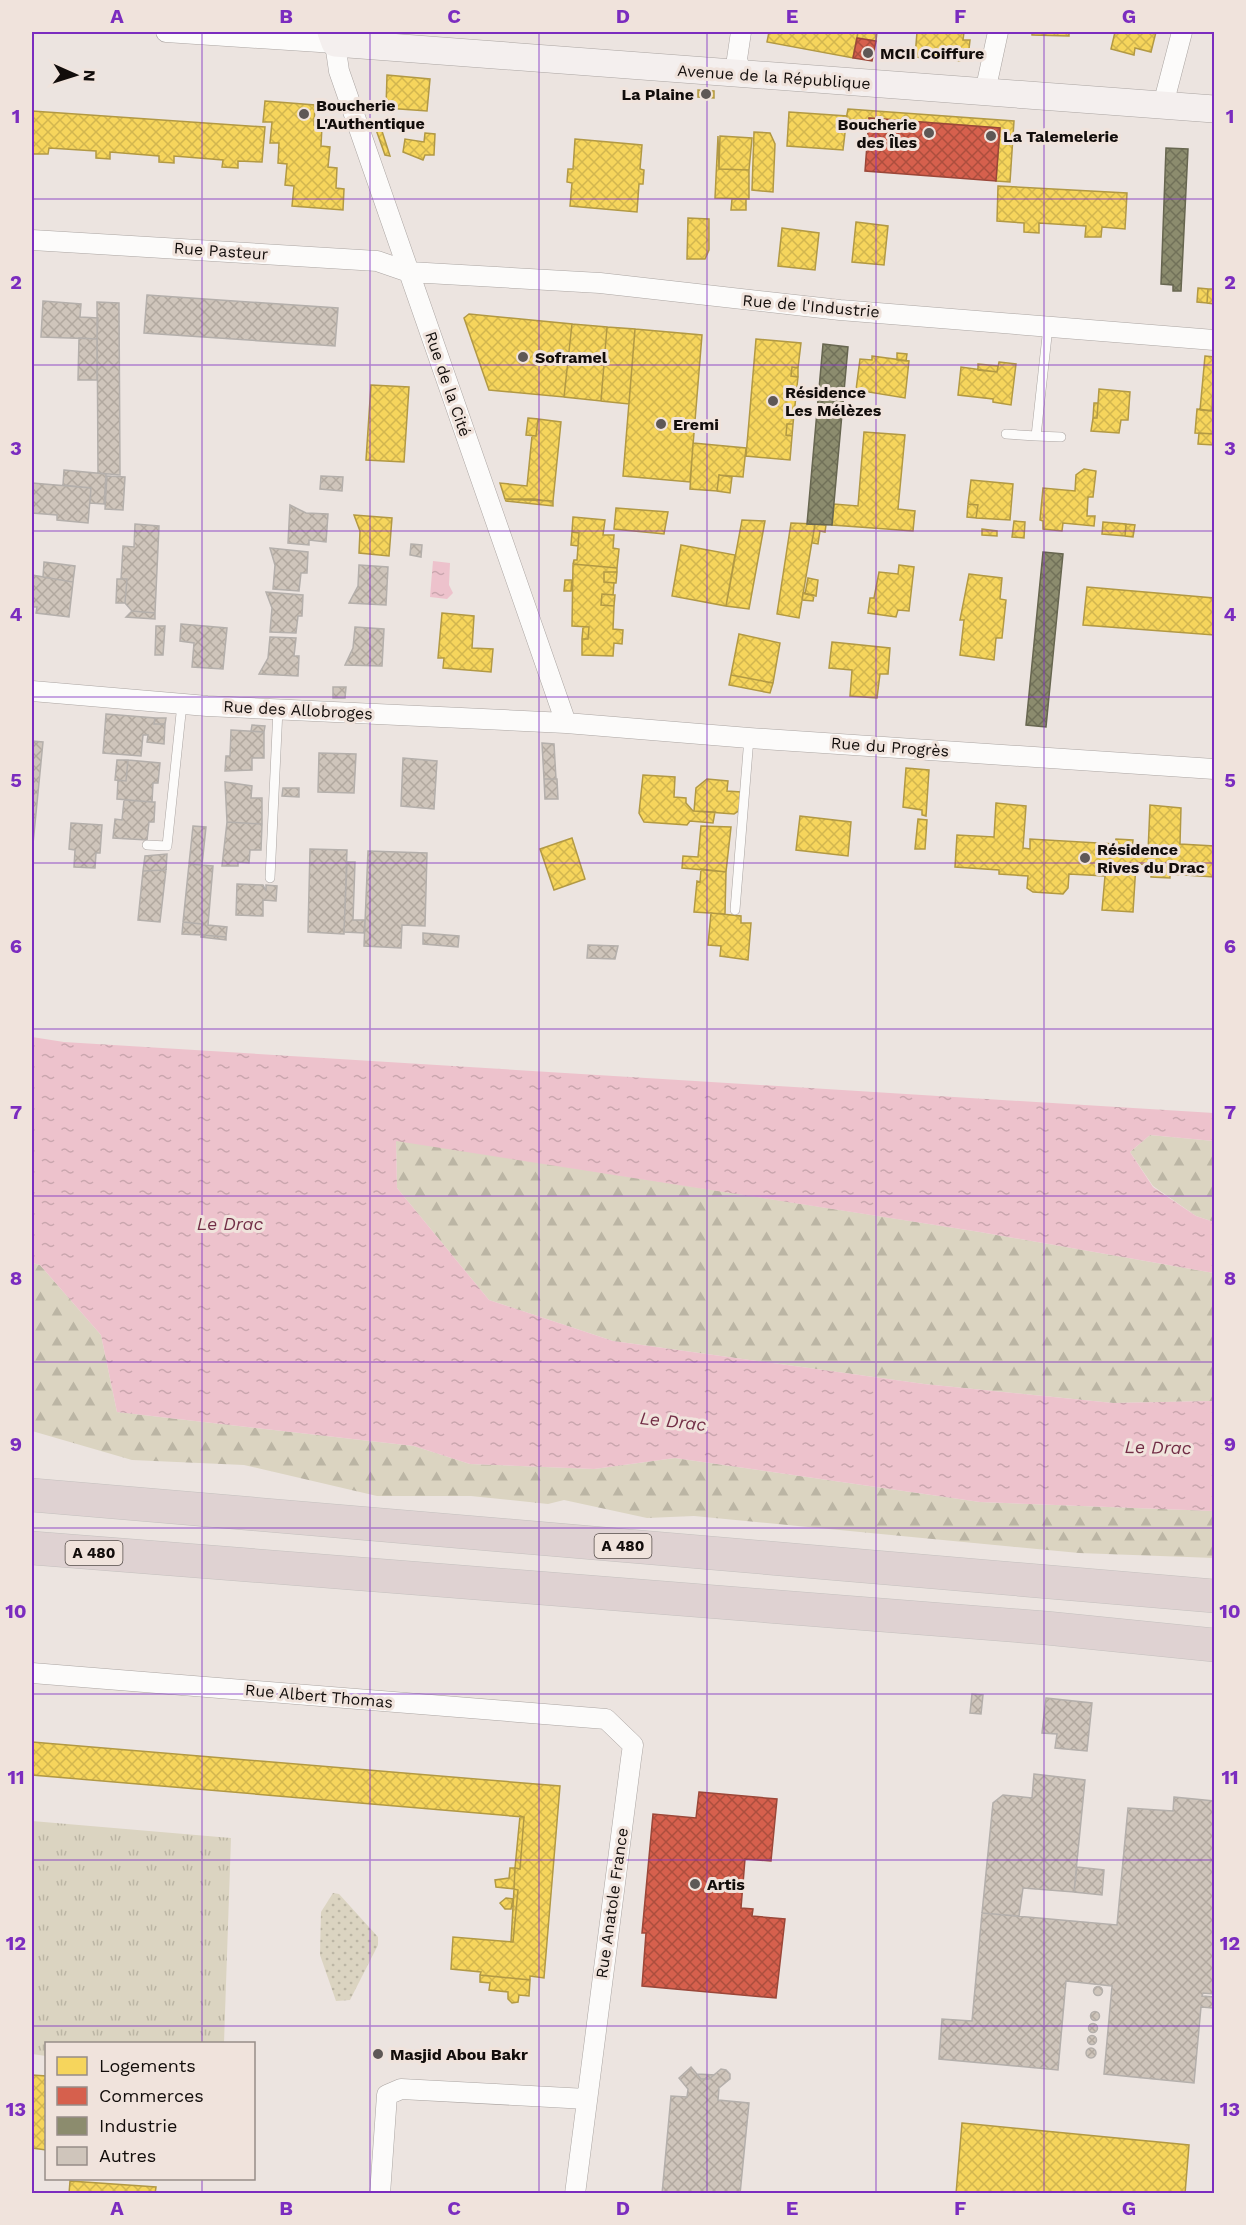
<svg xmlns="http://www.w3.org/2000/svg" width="1246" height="2225" viewBox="0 0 1246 2225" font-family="'Work Sans',sans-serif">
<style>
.grass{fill:url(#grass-tufts)}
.forest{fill:url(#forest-firs)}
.park{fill:url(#park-dots)}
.water{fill:url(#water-ripples)}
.homes{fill:url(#homes-cross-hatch);stroke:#b29944;stroke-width:1.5}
.shops{fill:url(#shops-cross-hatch);stroke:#9b4739;stroke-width:1.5}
.industry{fill:url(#industry-cross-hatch);stroke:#676650;stroke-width:1.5}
.building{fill:url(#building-cross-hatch);stroke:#b4afab;stroke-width:1.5}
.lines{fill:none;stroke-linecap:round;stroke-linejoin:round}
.lane-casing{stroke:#aba5a2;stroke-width:10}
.street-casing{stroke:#aba5a2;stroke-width:21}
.secondary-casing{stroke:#aba5a2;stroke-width:28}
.highway-casing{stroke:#c4c0be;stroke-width:34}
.lane{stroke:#fcfbfa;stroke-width:9}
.street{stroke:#fcfbfa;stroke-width:20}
.secondary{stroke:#f4efee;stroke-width:27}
.highway{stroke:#dfd2d2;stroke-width:33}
.grid{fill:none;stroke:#7b2cbf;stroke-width:1.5;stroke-opacity:0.55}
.poi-dot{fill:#5e5856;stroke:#f0e3dc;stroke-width:2}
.labels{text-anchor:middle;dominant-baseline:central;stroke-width:6;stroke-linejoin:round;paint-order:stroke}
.shield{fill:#f0e3dc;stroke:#554d4a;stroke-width:1.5}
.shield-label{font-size:15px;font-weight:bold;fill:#120d0b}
.poi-label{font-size:16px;font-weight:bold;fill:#120d0b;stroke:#f0e3dc;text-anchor:start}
.street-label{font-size:16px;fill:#120d0b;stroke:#f0e3dc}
.water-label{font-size:18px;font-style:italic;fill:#722e46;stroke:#f0e3dc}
.neatline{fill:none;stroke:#7b2cbf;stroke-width:2}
.grid-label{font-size:20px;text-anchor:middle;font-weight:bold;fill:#7b2cbf}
</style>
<defs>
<pattern id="grass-tufts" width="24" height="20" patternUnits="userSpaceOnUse" patternTransform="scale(1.5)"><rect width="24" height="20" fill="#dbd4c1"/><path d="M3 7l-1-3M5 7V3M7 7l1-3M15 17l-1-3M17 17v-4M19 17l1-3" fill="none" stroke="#bbb5a4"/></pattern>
<pattern id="forest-firs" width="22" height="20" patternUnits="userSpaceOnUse" patternTransform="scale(1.5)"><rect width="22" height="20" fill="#dbd4c1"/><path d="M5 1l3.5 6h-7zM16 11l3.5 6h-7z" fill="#bbb5a4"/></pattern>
<pattern id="park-dots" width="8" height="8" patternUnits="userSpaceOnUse" patternTransform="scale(1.5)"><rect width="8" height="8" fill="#dbd4c1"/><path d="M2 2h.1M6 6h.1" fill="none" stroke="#bbb5a4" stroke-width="1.8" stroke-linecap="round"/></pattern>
<pattern id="water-ripples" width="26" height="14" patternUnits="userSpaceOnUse" patternTransform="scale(1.5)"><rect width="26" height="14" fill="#edc2cc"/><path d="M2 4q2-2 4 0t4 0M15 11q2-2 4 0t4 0" fill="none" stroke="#caa6ae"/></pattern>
<pattern id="homes-cross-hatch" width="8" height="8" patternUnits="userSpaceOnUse" patternTransform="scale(1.5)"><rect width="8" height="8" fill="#f6d55c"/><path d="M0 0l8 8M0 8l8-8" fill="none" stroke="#d2b64f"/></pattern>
<pattern id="shops-cross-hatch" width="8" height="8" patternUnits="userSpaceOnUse" patternTransform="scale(1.5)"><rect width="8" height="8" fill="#d6604d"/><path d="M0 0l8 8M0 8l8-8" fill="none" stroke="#ac4e3e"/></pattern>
<pattern id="industry-cross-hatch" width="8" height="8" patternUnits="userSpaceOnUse" patternTransform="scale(1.5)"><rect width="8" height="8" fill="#8c8c6e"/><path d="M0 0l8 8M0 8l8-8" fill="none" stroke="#717159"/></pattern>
<pattern id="building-cross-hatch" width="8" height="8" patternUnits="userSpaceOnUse" patternTransform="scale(1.5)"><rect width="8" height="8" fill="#cfc5bb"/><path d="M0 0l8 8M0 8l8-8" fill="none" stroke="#b1a89f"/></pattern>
</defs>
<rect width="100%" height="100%" fill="#ece4e0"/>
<path class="grass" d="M32,1821l199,17 -7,205 -178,1v12l-14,-2z"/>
<path class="forest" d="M1150,1135l64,6v81l-18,-6 -43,-30 -23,-34z
M396,1140l584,92 234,41v128l-101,2 -189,-19 -311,-43 -124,-41 -92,-112z
M32,1263l8,2 61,70 16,77 297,34 56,18 124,5 81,-11 305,44 234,9v47l-135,-5 -385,-37 -47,2 -83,-18 -16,4 -77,-8h-94l-133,-31 -112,-5 -100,-29z"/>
<path class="park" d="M333,1893l6,1 39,43v8l-28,55 -14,1 -16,-46 1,-43z"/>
<path class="water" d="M433,561l17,2 -1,22 4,8 -6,6 -17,-2z
M32,1037l32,5 1150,71v28l-64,-6 -20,17 23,35 43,29 18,6v51l-234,-41 -584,-91 1,47 92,112 124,41 311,43 189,19 101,-2v110l-234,-9 -305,-44 -81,11 -124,-5 -56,-18 -297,-34 -16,-77 -61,-70 -8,-2z"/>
<path class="homes" d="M769,32h89l-5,26 -86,-16z
M858,32h19l-1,9 -19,-3z
M917,32h47l-1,8h7l-1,9h-7l-1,12 -46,-4z
M1032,32h37v4l-37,-1z
M1115,32h41l-5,20 -16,-4 -1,7 -23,-6z
M387,75l43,4 -3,32 -41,-3z
M698,90l16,1v7l-16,-1z
M265,101l50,4 -1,20 8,1 -1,20 9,1 -2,20 9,1 -1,20 8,1 -1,21 -51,-4 2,-20 -9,-1 2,-21 -9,-1 1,-20h-9l2,-21h-9z
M848,109l166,12 -4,61 -14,-1 4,-53 -131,-10v4l-23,-3z
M32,111l233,16 -3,35 -24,-1v7l-16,-1 1,-7 -49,-4v7l-15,-1v-6l-49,-4v7l-14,-1v-7l-47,-3 -1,6h-16z
M789,112l58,4 -4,34 -56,-4z
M374,124l6,1 10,31 -5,-1z
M754,132l16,1 5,11 -2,48 -21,-2z
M425,133l10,1 -1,21h-9l-2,5 -20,-8 2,-13 19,3z
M718,136l1,33 30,1v29l-34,-1z
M720,136l32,2 -3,32 -30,-1z
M575,139l67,6 -2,24 4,1 -1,14h-4l-2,28 -67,-6 2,-23 -5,-1 1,-13h5z
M998,186l129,7 -2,36 -23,-2 -1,10h-16l1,-11 -47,-3v10l-15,-1v-9l-27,-2z
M732,199h14v11h-15z
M688,218l21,1v31l-4,9h-18z
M856,222l32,4 -4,39 -32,-3z
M782,228l37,5 -4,37 -37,-4z
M1198,288l10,1 -1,14 -10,-1z
M1208,289h6v15l-7,-1z
M469,314l103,10 -8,73 -75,-7 -25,-72z
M572,324l35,3 -6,74 -37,-4z
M607,327l28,2 -6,75 -28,-3z
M635,329l67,6 -12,147 -67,-6z
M756,339l45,4 -3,25 -6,-1 -1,9 7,1 -5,47h-6l-1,11 6,1 -2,24 -44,-4z
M897,353l10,1 -1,7 -9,-1z
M872,356l37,5 -4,37 -49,-8 4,-31 12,1z
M1205,356l9,1 -2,54 -12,-1z
M999,362l17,2 -5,41 -18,-3v-3l-35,-4 3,-28 36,5z
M978,364l20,2 -1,6 -19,-2z
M792,367l6,1v9l-7,-1z
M371,385l38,2 -5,75 -38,-2z
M1099,389l31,3 -2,28h-7l-2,13 -28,-2 2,-13h4z
M1094,403h4l-1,15h-4z
M1197,409l17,2v23l-19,-1z
M528,418l10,1 -2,17 -10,-1z
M538,419l23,3 -8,79 -48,-2 -5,-16 27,3 5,-50h4z
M787,424h6l-1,12 -6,-1z
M864,432l41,3 -7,74 17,2 -2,20 -81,-6 2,-21 24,2z
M1199,433l15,1v11l-16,-1z
M693,443l53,5 -3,29 -24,-2 -2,16 -27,-2z
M1084,469l12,2 -3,26h-5l-1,19h8l-1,10 -31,-3 -1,8 -19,-2v-8l-3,-1 3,-32 32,3 1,-16z
M719,475l13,2 -2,16 -13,-2z
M971,480l42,4 -3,36 -34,-2 2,-13 -10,-1z
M505,499h29l19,3v4l-47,-5z
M968,504l10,1 -2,13 -9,-1z
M616,508l52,4 -4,22 -50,-5z
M354,515l38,3 -3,38 -30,-3 1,-22z
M573,517l32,3 -2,15h11l-1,13 6,1 -2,19 -44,-4 1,-4h3l2,-27 -7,-1z
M742,520l23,1 -16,88 -23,-3z
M1014,521l11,1 -1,16 -12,-1z
M1103,522l23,2 -1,12 -23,-2z
M791,523l24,1 -16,94 -22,-4z
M815,524l11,1 -1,7 -5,-1 -2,13 -6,-1z
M1126,524l9,1 -2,12 -8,-1z
M982,529l15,2v5l-15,-1z
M572,532l7,1 -1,13 -7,-1z
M681,545l54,10 -9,51 -54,-10z
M573,564l44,4v4h-13v10l10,1 -1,12 -11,-1 -1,11 13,1 -1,23 10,1 -1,14 -8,-1 -1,13 -31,-1v-16h6l1,-12 -17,-1z
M899,565l15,2 -5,44 -11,-1 -2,7 -28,-4 2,-15h4l5,-26 19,2z
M604,572h13l-1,11 -12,-1z
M969,574l33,4 -2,21 6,1 -4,38h-6l-2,22 -34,-5 4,-35h-4z
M808,578l10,2 -2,16 -11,-2z
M565,580h7l-1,11h-7z
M1087,587l127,11v37l-131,-10z
M803,593l11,2 -1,6 -11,-1z
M602,594l13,1 -1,11 -13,-1z
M442,613l32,3 -2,32 21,1 -2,23 -48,-4 1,-10h-6z
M583,627h6l-1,12h-6z
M739,634l41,9 -7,40 -42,-8z
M832,642l58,6 -2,26h-8l-3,24 -27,-2 2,-26 -23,-2z
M731,675l42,8 -3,10 -41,-8z
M906,768l23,2 -3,46 -4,-1v-5l-19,-3z
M643,775l32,2 -1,20 12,1v5l7,8 22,1 -2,11 -23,-2 -3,4 -43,-3 -5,-9z
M707,779l21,2 -1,10 14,1 -1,18 -6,4 -40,-3 2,-23z
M996,803l30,3 -3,42 7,1v-10l85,5 1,-5 17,1 -1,10 16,2 2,-47 31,3 -1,36 34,2v31l-44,-3v4l-19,-1v-12l-15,-1 -3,48 -31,-2 3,-34 -36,-2 -1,14 -5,6 -30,-2 -6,-4 1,-12 -29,-2v-4l-44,-3 2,-32 37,2z
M800,816l51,6 -3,34 -52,-6z
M918,819l9,1 -2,29h-10z
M701,826l30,1 -5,45 -44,-4 1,-12 15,1z
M572,838l13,41 -31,11 -14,-41z
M701,869l25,3 -1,42 -31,-2 3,-31 3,1z
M711,913l30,3v7h10l-3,37 -28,-4 1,-10 -13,-1z
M32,1742l528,44 -16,192 -14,-2v4l-50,-5 1,-3 -30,-3 2,-32 60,5 5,-52 -4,-1 1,-21 5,1 4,-52 -492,-42z
M520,1816l4,1 -4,52 -5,-1z
M510,1868h5l-1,21 -18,-2 -1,-7 14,-2z
M514,1889l4,1 -5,52h-2z
M506,1898l7,1 -2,10h-6l-5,-6z
M480,1975l50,5 -1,16 -10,-1 -1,7 -6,1 -4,-4v-7l-19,-2 1,-7 -10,-1z
M32,2075l14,1v74l-14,-2z
M962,2123l227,22 -4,49h-229z
M70,2181l86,6 -1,7h-86z"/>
<path class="shops" d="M857,38l19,3 -4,20 -19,-3z
M869,118l131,10 -4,53 -131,-10z
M699,1792l78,7 -6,62 -26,-2 -4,49 12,1 -1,7 33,3 -9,79 -134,-12 4,-53h-4l11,-119 43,4z"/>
<path class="industry" d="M1166,148l22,1 -7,142h-8v-6l-12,-1z
M823,344l25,3 -16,178 -25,-1z
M1043,552l20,2 -17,173 -20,-2z"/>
<path class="building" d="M147,295l191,13 -3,38 -191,-13z
M43,301l38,3 -1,13 18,1 -1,21 -56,-2z
M97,302l22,1 1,172 -22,-2z
M79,338l18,1v41h-19z
M64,470l42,4 -2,30 -14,-1 1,-15 -28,-3z
M107,476l18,1 -2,33 -18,-1z
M321,476l22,1 -1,14 -22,-2z
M32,483l59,5 -3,35 -31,-3v-5l-25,-2z
M290,505l16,8 22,1 -2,28 -17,-2v5l-21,-2z
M135,524l24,2 -4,87 -23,-2 -7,-8 2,-24h-6l2,-33 11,1z
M411,544l11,1 -1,12 -11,-2z
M270,548l38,4 -1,21h-6l-2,18 -26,-2 2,-24z
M44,562l31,4 -2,16 -30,-5z
M359,565l29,2 -2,38 -37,-2 9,-17z
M32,575l41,7 -4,35 -33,-4 1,-6h-5z
M117,579h10l-2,24h-9z
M266,592l37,3 -1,21h-4l-2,17 -26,-1 2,-24z
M132,611l23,2v6l-29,-2z
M181,624l46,4 -4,41 -31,-2 2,-24 -14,-2z
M156,626h9l-2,29h-8z
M355,627l29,2 -2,37 -37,-1 8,-17z
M270,637l26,1 -2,18h5l-1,20 -39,-2 9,-16z
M333,687h13l-1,11h-12z
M106,714l49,4 -1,6h11l-1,20 -17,-2 1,-7h-5l-2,21 -38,-3z
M155,718h11l-1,6h-11z
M252,725l13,1 -1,6 -13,-1z
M231,730l33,2v26h-12v12l-27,1 1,-15h4z
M32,741l11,1 -11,112z
M542,743l12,1 2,35h-12z
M319,753l37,1 -2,39 -36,-1z
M403,758l34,3 -3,48 -33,-3z
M117,760h11l-2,21 -11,-1z
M128,760l32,3 -2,20h-5l-1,19 -35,-3 1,-19 8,1z
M544,779h13l1,20h-13z
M225,782l27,4 -1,12h11v26l-35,-2z
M283,788h16v9l-17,-1z
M124,800l31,2 -1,20h-5l-2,18 -34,-2 2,-19 7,1z
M227,822l35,2 -1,26h-11l-1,13 -11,-1v4h-16z
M71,823l31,2 -2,28h-4l-1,15 -21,-1 1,-17 -6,-1z
M193,826l13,1 -4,38 -13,-1z
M310,849l37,1 -3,84 -36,-2z
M368,851l59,2 -2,73 -23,-1 -1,23 -37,-2z
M167,854l-1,16 -23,1 2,-15z
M347,862h8l-2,58h12l-1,13 -20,-1z
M189,864l24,2 -5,59 19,2 -1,10 -25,-2 1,-11 -19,-2z
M166,870l-6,52 -22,-2 5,-49z
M237,884l26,1 3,6v-6l11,1 -1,15 -13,-1v16l-27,-1z
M183,922l19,2 -1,11 -19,-1z
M423,933l36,3 -1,11 -35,-3z
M201,935l25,2v3l-25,-3z
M588,945l30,1 -3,13 -28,-1z
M972,1694l11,1 -2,19 -11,-1z
M1046,1698l46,5 -5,48 -32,-3 2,-14 -15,-1z
M1034,1774l51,6 -11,112 -51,-4 -4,28 -37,-3 11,-110 10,-8 29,3z
M1174,1797l40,4v193l-11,-1 -1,3 12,1 -1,11 -12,-1 -7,76 -90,-9 8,-88 -46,-5 -8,89 -119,-11 3,-40 30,2 10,-108 135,12 11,-117 45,3z
M1077,1867l27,3 -2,25 -28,-3z
M1093.5 1991a4.5 4.5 0 1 1 9 0a4.5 4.5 0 1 1-9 0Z
M1090.5 2016a4.5 4.5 0 1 1 9 0a4.5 4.5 0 1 1-9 0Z
M1088.5 2028a4.5 4.5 0 1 1 9 0a4.5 4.5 0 1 1-9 0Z
M1087.5 2040a4.5 4.5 0 1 1 9 0a4.5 4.5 0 1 1-9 0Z
M1086 2053a5 5 0 1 1 10 0a5 5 0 1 1-10 0Z
M691,2067l10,12h8l12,-10 5,1 4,4v5l-11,9 -1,12 31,3 -9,91h-78l9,-98 16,1 1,-8 -9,-11z
M697,2074l17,1 -5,4h-8z"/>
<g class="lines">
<g class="lane-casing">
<path id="lane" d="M1048,327l-12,109 25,1
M1006,434l30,2
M147,845l20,1 15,-142
M270,878l8,-169
M735,910l14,-172"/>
</g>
<g class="street-casing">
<path id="street" d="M166,32l169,11 4,28 227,652
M741,73l-4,-14 4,-27
M985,92l13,-60
M1163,105l19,-73
M32,240l345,21 32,11 191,11 240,27 374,30
M32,691l175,15 359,17 183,15 465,31
M32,1673l574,46 27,26 -2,14 -56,435
M380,2194l7,-99 14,-6 186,10"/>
</g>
<g class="secondary-casing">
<path id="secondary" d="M331,32l4,11 879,66"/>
</g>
<g class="highway-casing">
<path id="highway" d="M32,1495l1182,101
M32,1548l1014,80 168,17"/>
</g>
<use href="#lane" class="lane"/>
<use href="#street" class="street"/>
<use href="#secondary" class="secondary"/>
<use href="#highway" class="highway"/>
</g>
<path class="grid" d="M202,32v2012M370,32v2162M539,32v2162M707,32v2162M876,32v2162M1044,32v2162M32,199h1182M32,365h1182M32,531h1182M32,697h1182M32,863h1182M32,1029h1182M32,1196h1182M32,1362h1182M32,1528h1182M32,1694h1182M32,1860h1182M32,2026h1182M202,2178v16"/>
<g class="poi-dot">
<circle cx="868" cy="53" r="6"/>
<circle cx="706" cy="94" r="6"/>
<circle cx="304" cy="114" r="6"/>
<circle cx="929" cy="133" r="6"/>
<circle cx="991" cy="136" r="6"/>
<circle cx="523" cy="357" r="6"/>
<circle cx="773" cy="401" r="6"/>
<circle cx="661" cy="424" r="6"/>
<circle cx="1085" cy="858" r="6"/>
<circle cx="695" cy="1884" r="6"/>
<circle cx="378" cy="2054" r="6"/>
</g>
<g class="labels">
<g class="shield">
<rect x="594.5" y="1534" width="57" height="24" rx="4.5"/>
<rect x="65.5" y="1541" width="57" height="24" rx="4.5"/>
</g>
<g class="shield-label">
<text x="623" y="1546">A 480</text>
<text x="94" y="1553">A 480</text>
</g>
<g class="poi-label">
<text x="880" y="53">MCII Coiffure</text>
<text x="694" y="94" text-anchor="end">La Plaine</text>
<text x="316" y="105">Boucherie<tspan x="316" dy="18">L'Authentique</tspan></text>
<text x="917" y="124" text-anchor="end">Boucherie<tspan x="917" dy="18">des Îles</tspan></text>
<text x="1003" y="136">La Talemelerie</text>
<text x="535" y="357">Soframel</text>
<text x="785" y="392">Résidence<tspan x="785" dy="18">Les Mélèzes</tspan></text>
<text x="673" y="424">Eremi</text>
<text x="1097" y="849">Résidence<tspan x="1097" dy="18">Rives du Drac</tspan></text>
<text x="707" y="1884">Artis</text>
<text x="390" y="2054">Masjid Abou Bakr</text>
</g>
<g class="street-label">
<text transform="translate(774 77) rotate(4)">Avenue de la République</text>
<text transform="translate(221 251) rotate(4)">Rue Pasteur</text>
<text transform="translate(811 306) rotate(5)">Rue de l'Industrie</text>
<text transform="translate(448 384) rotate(71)">Rue de la Cité</text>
<text transform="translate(298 710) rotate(3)">Rue des Allobroges</text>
<text transform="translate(890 747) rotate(4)">Rue du Progrès</text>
<text transform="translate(319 1696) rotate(5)">Rue Albert Thomas</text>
<text transform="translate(612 1903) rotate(-82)">Rue Anatole France</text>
</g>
<g class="water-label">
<text x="230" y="1223">Le Drac</text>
<text transform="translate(673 1421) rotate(6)">Le Drac</text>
<text transform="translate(1158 1447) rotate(1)">Le Drac</text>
</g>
</g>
<rect width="1246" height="2225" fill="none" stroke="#f0e3dc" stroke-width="66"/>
<rect x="45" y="2042" width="210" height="138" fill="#f0e3dc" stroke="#978d88" stroke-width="1.5"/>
<rect x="57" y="2057" width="30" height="18" fill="#f6d55c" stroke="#978d88" stroke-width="1.5"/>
<text x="99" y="2072" font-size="18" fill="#120d0b">Logements</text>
<rect x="57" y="2087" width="30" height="18" fill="#d6604d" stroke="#978d88" stroke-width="1.5"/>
<text x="99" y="2102" font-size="18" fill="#120d0b">Commerces</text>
<rect x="57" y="2117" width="30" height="18" fill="#8c8c6e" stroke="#978d88" stroke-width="1.5"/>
<text x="99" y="2132" font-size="18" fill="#120d0b">Industrie</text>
<rect x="57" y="2147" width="30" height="18" fill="#cfc5bb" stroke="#978d88" stroke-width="1.5"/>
<text x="99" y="2162" font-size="18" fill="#120d0b">Autres</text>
<g transform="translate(75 75) rotate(93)" stroke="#f0e3dc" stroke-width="4.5" paint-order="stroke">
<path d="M0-4.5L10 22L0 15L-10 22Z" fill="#120d0b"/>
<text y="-9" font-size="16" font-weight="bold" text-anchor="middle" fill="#120d0b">N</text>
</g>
<rect x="33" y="33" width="1180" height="2159" class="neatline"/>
<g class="grid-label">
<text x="117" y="23">A</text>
<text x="286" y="23">B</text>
<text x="454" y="23">C</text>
<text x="623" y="23">D</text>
<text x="792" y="23">E</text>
<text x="960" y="23">F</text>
<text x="1129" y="23">G</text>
<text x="16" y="123">1</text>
<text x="1230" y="123">1</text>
<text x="16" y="289">2</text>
<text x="1230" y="289">2</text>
<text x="16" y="455">3</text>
<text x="1230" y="455">3</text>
<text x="16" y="621">4</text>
<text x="1230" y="621">4</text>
<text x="16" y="787">5</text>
<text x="1230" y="787">5</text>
<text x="16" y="953">6</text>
<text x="1230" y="953">6</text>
<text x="16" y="1119">7</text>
<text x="1230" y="1119">7</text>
<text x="16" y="1285">8</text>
<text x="1230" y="1285">8</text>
<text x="16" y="1451">9</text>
<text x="1230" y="1451">9</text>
<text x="16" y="1618">10</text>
<text x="1230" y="1618">10</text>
<text x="16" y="1784">11</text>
<text x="1230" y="1784">11</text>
<text x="16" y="1950">12</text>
<text x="1230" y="1950">12</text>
<text x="16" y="2116">13</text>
<text x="1230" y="2116">13</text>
<text x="117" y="2215">A</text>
<text x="286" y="2215">B</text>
<text x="454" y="2215">C</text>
<text x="623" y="2215">D</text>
<text x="792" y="2215">E</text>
<text x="960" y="2215">F</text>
<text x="1129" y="2215">G</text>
</g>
</svg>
